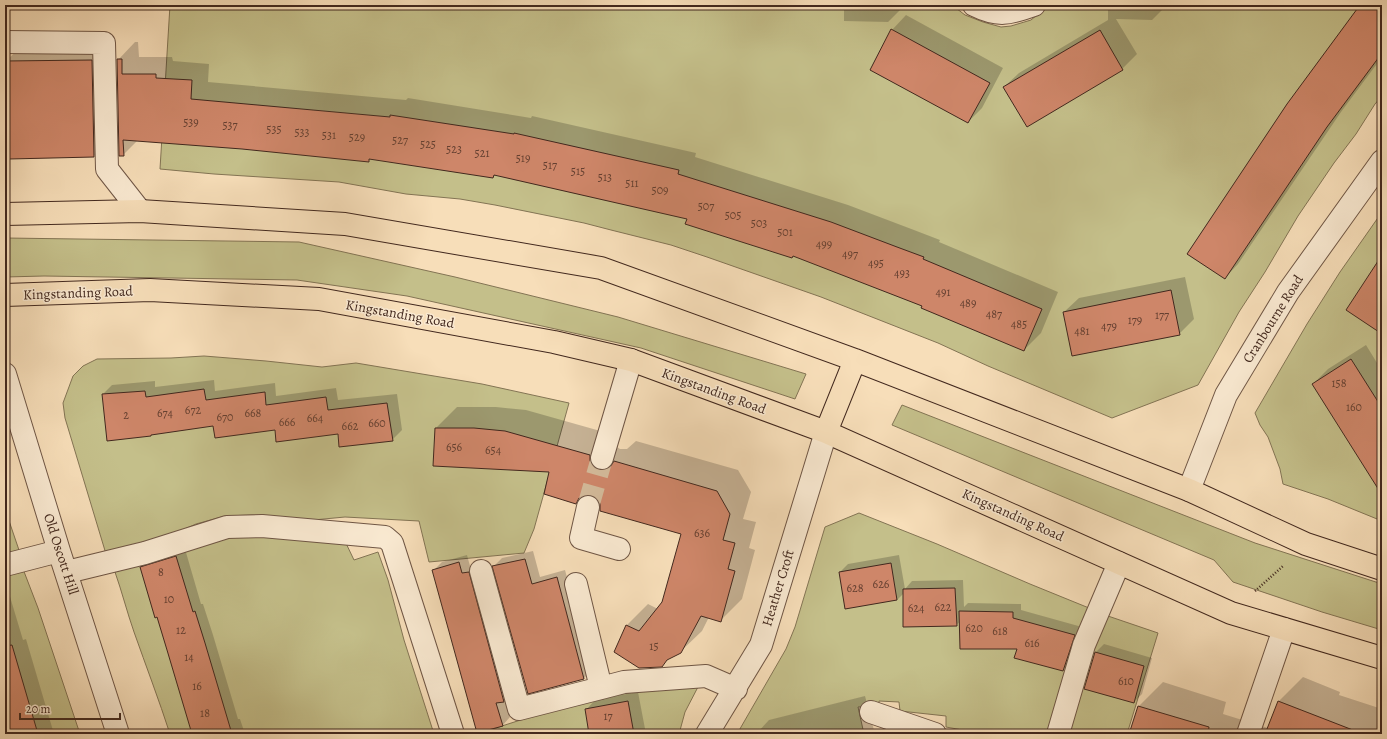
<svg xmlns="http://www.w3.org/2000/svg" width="1387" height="739" viewBox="0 0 1387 739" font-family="Alegreya,serif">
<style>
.green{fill:#c4bf8a;stroke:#837454}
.shadow{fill:#0003}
.building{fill:#ce8669;stroke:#42281e}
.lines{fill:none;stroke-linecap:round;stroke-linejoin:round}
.minor-tunnel{stroke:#d3ba9a;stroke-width:22;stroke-dasharray:22 11;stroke-linecap:butt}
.minor-casing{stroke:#6f5645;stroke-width:24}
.major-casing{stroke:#42281e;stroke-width:24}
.path{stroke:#42281e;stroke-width:2.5;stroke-dasharray:1 2;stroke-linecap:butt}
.minor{stroke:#faead2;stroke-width:22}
.major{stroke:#f7deb9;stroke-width:22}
.labels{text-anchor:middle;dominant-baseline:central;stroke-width:3;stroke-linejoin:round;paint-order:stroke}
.number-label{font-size:12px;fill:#654031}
.street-label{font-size:14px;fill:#42281e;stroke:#faead2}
</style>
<rect width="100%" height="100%" fill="#f7deb9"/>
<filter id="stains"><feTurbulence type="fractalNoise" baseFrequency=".005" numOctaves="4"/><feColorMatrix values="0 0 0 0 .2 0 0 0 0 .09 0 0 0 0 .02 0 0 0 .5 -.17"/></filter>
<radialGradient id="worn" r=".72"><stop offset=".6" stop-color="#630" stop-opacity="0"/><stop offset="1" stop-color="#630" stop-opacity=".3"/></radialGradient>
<path class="green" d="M170,5h782l13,10 18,7 18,5 10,-1 20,-6 18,-15h333v91l-7,8 -19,30 -22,29 -36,53 -33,56 -26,40 -41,73 -86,33 -124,-52 -50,-23 -117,-46 -114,-40 -36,-12 -60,-15 -27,-7 -89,-18 -35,-6 -54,-5 -67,-12 -125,-8 -54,-5z
M1382,212v309l-54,-22 -45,-15 -3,-15 -12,-32 -8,-12 -5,-12 52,-89 33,-52z
M5,238l294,4 156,35 163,40 188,57 -11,25 -154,-51 -234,-52 -110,-16 -253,-4 -39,1z
M204,356l62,5 56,6 34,-4 126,21 87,19 -35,126 -10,24 -95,9 -10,-41 -74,-4 -32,3 -61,-5 -27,1 -29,8 -32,14 -58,16 -41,-136 -2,-15 10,-27 10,-10 14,-7 74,-1z
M902,405l353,138 127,41v46l-60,-18 -89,-30 -19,-22 -322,-135z
M5,509l16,47 -16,4z
M859,513l78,31 93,40 59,24 -42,126h-79v-3l-22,-4v-11l-46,-5 -1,-9 -20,-1v5l-21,1 6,27h-127l49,-85 9,-22 30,-100z
M239,533l104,4 11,23 24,-8 10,28 16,60 30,94h-264c-11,-34 -24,-68 -36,-102 -7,-20 -12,-40 -19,-60l93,-32z
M23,569l15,39 42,126h-75v-160z
M1105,615l53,18 -31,101h-62z
M691,684l8,1 -14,27 -6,22h-202l109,-35z"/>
<path class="shadow" d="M844,5h59v2l-15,15 -44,-1z
M1108,5h59l-15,15 -36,-1 21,35 -15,15 -118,18 15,-14 89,-53z
M1362,5h20v52l-41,55 -103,152 -13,14z
M906,15l97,53 -21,40 -14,14 -76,-92z
M113,39l2,96 -21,21 -85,-21h-4v-59h2l-1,-15 22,-21z
M135,42h3l1,15h33l1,4 36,3 -1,18 198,18 2,-2 123,20 1,-2 164,37 -1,4 153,48 66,25 26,10 -1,2 119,50 -17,41 -17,17 -101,-45 -129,-49 -2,1 -104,-38 -193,-44 -2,2 -122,-19 -3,3 -125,-13 -105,-8 -15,15 -5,-95z
M1185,277l9,42 -15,15 -115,-22 15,-14z
M1366,345l16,26v100l-69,-87 15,-15z
M214,380l1,11 60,-8 1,13 60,-8 2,12 59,-6 5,36 -10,10 -54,-7 -124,-8 -111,-31 9,-9 43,-4v6z
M457,407h39l30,3 85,24 3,11 6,4h7l9,-8 102,29 13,22 -8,27 13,3 -7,26 6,2 -13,49 -21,21 -12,-3 -7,14 -22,21 -10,5 -8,9 -47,-14 12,-27 21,-21 10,5 5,-7 19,-68 -81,-31 -4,-6 -6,-3h-7l-8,8 -25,-31 -115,-43z
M185,549l16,55h2l10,31 25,84h2l5,15h-50l-54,-167 8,-8z
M533,551l7,26 25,-7 27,100 -9,9 -90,-112 9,-9z
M467,555l3,11 7,-2 33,153 -8,9 -68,-156 8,-8z
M899,555l6,34 7,-8 51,-1 1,27 4,-4 53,1v6l61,17 -11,35 -8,8 -103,-48 -4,3 -52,-32 -7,7 -51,8 -6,-36 8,-8z
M5,566l3,11 -3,3 18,60 3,-1 28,95h-49z
M1104,644l48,14 -10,36 -8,8 -49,-13 11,-37z
M1303,677l37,15 -1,3 43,14v25h-252l9,-28 24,-24 63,20 -3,12 45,14 11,-27z
M638,692l8,42h-56l-4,-24 10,-11z
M865,696l10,38h-119l13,-14z"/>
<path class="building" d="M1360,5h22v48l-55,74 -102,152 -38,-25 100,-150z
M891,29l99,54 -22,40 -98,-53z
M1100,30l23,40 -96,57 -24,-40z
M117,59h5v15h34v4l36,2 -1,19 199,18v-2l124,19v-1l165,37 -1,4 153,48 66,25 27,10 -1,2 119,50 -18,42 -103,-43 1,-2 -129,-50 -1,2 -107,-34 2,-5 -193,-44 -1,3 -124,-19v3l-127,-13 -119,-9 1,16h-5z
M92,60l2,97 -85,2 -4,-98z
M1382,255v79l-36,-24z
M1171,290l9,45 -108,21 -9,-44z
M1351,359l31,49v87l-70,-111z
M204,389l2,11 59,-8 1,13 60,-8 2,13 59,-7 6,38 -54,6 -1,-13 -62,8 -1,-12 -60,8 -2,-12 -62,9v1l-44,5 -5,-47 43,-3 1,6z
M435,428h39l31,3 85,24v6l3,5 6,4h6l5,-3 4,-6 103,30 13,23 -7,26 12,3 -7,26 7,2 -14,51 -20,-6 -20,37 -14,7 -5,7 -23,1 -25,-16 12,-27 13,6 23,-29 19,-68 -81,-23v-8l-4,-5 -5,-3h-7l-5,3 -3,6 -32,-10 5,-22 -116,-6z
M176,556l17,56 2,-1 10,32 27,91h-40l-25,-84 -10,-33 -2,1 -15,-51z
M525,559l7,25 25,-7 27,102 -56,15 -36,-128z
M459,562l3,11 7,-1 35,130 -8,1 7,23 -26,7 -45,-163z
M891,563l6,37 -52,9 -6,-37z
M955,588l2,38 -54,1v-38z
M959,611l54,1v6l62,17 -12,36 -49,-13 3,-9h-57z
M12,645l26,89h-33v-88z
M1095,652l49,14 -10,37 -50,-14z
M628,701l6,33h-45l-4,-25z
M1278,701l80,31v2h-93z
M1138,706l71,21 -1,7h-79z"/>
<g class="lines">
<path class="minor-tunnel" d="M588,507l14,-49"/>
<g class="minor-casing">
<path id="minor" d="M974,5c24,12 35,9 60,0
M5,42l99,1 3,126 33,42
M5,374l54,177 59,183
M602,458l29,-98
M1189,490l37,-95 62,-103 94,-131
M588,507l-7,31 38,11
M5,565l54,-14
M481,571l38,138 82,-21
M67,572l78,-19 82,-26 35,-1 123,11 7,6 61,191
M576,584l25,104 23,-6 82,-6 30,13
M871,712l64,22
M707,734l54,-89 65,-213
M1058,734l26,-89 35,-82
M1248,734l36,-105"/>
</g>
<g class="major-casing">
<path id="major" d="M5,214l135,-3 205,13 256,44 254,92 334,130 117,54 76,25
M5,295l145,-5 169,9 235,43 77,18 195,72 405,181 151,45
M826,432l29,-72"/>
</g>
<path class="path" d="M1255,591l28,-25"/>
<use href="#minor" class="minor"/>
<use href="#major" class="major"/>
</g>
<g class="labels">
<g class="number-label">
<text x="191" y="122">539</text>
<text x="230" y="125">537</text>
<text x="274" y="129">535</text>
<text x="302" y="132">533</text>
<text x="329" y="135">531</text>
<text x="357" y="137">529</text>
<text x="400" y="140">527</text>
<text x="428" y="144">525</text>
<text x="454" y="149">523</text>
<text x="482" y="153">521</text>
<text x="523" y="158">519</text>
<text x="550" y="165">517</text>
<text x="578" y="171">515</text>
<text x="605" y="177">513</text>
<text x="632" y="183">511</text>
<text x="660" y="190">509</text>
<text x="706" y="206">507</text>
<text x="733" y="215">505</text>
<text x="759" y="223">503</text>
<text x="785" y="232">501</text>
<text x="824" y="244">499</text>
<text x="850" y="254">497</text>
<text x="876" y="263">495</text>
<text x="902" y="273">493</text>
<text x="943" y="292">491</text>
<text x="968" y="303">489</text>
<text x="994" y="314">487</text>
<text x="1162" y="315">177</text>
<text x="1135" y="320">179</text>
<text x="1019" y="324">485</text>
<text x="1109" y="326">479</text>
<text x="1082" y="331">481</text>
<text x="1339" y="383">158</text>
<text x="1354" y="407">160</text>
<text x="193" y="410">672</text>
<text x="165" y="413">674</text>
<text x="253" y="413">668</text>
<text x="126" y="415">2</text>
<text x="225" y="417">670</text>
<text x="315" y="418">664</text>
<text x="287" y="422">666</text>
<text x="377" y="423">660</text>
<text x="350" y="426">662</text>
<text x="454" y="447">656</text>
<text x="493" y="450">654</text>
<text x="702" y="533">636</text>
<text x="161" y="572">8</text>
<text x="881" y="584">626</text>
<text x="855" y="588">628</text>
<text x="169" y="599">10</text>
<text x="943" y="607">622</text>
<text x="916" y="608">624</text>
<text x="974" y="628">620</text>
<text x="181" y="630">12</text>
<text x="1000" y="631">618</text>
<text x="1032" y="643">616</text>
<text x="654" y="646">15</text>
<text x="189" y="657">14</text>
<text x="1126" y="681">610</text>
<text x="197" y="686">16</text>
<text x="205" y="713">18</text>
<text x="608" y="716">17</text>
</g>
<g class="street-label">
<text transform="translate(78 293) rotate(-2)">Kingstanding Road</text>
<text transform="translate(400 314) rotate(10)">Kingstanding Road</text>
<text transform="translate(1273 319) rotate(-58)">Cranbourne Road</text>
<text transform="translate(714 391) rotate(20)">Kingstanding Road</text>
<text transform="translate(1013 515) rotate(24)">Kingstanding Road</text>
<text transform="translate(61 554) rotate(72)">Old Oscott Hill</text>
<text transform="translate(778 588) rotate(-73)">Heather Croft</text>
</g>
</g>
<rect width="1387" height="739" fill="none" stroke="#f7deb9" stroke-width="20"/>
<rect x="6" y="6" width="1375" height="727" fill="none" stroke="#42281e" stroke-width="2"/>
<rect x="10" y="10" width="1367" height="719" fill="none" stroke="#42281e"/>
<path d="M20 713v6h100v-6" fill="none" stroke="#42281e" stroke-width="2"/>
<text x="26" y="713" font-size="12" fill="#42281e" stroke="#faead2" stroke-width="3" paint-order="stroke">20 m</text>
<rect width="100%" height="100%" filter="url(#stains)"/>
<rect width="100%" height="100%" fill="url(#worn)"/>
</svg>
